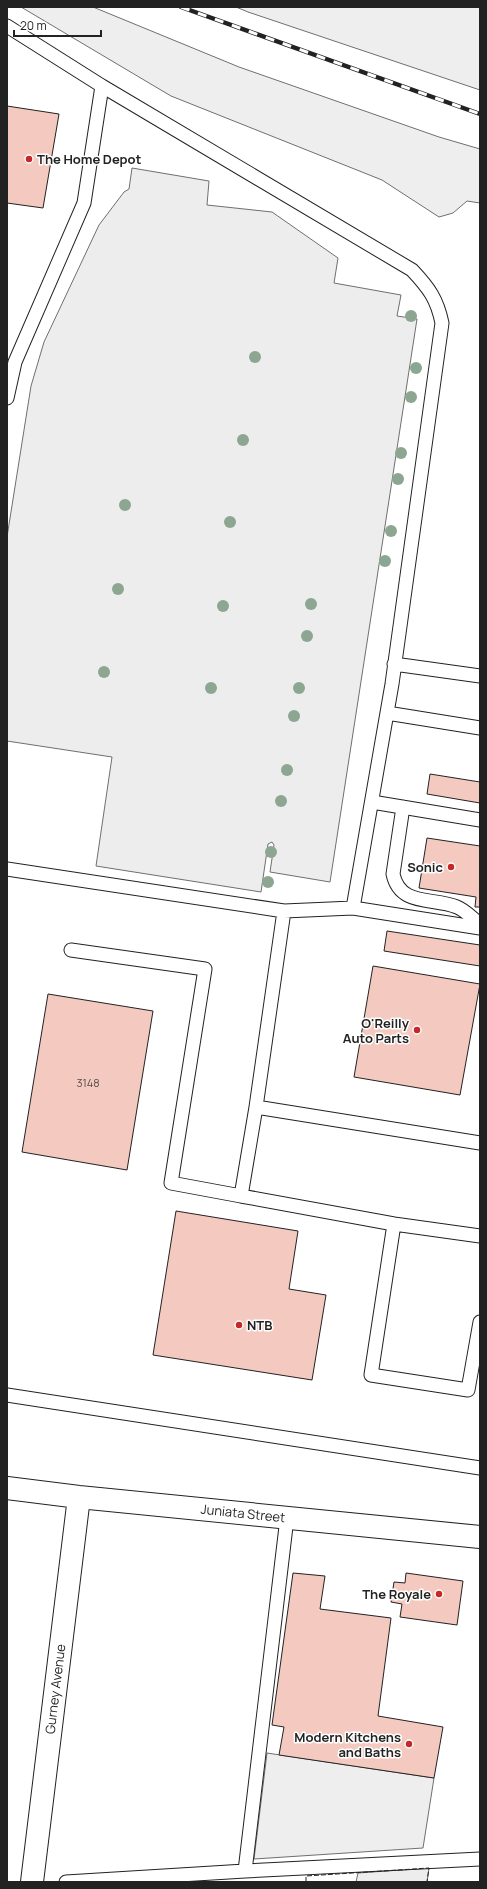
<svg xmlns="http://www.w3.org/2000/svg" width="487" height="1889" viewBox="0 0 487 1889" font-family="Manrope,sans-serif">
<style>
.green{fill:#eee;stroke:#6f6f6f}
.parking{fill:#ededed;stroke:#6f6f6f}
.building{fill:#f3c9c0;stroke:#222}
.lines{fill:none;stroke-linecap:round;stroke-linejoin:round}
.lane-casing{stroke:#222;stroke-width:15}
.street-casing{stroke:#222;stroke-width:24}
.lane{stroke:#fff;stroke-width:13}
.street{stroke:#fff;stroke-width:22}
.rail-casing{stroke:#222;stroke-width:4.5}
.rail{stroke:#fff;stroke-width:3;stroke-dasharray:9;stroke-linecap:butt}
.fence{stroke:#222;stroke-width:1;stroke-dasharray:5 2;stroke-linecap:butt}
.tree{fill:#8da692}
.poi-dot{fill:#c62828;stroke:#fff;stroke-width:1.5}
.labels{text-anchor:middle;dominant-baseline:central;stroke-width:3;stroke-linejoin:round;paint-order:stroke}
.number-label{font-size:11px;fill:#564c4a}
.poi-label{font-size:13px;font-weight:bold;fill:#222;stroke:#fff;text-anchor:end}
.street-label{font-size:13px;fill:#222;stroke:#fff}
</style>
<rect width="100%" height="100%" fill="#fff"/>
<path class="green" d="M21,7h72l146,60 200,70 41,12v54l-13,-2 -14,12 -14,4 -57,-37 -211,-84z
M236,7h244v83l-232,-78z
M267,1753l167,25 -11,70 -169,11z"/>
<path class="parking" d="M132,168l77,13 -2,24 65,7 66,46 -4,25 67,12 -4,21 20,3 -87,563 -60,-10 4,-27 -2,-3 -4,2 -7,48 -165,-26 16,-109 -105,-16v-204l24,-151 13,-44 55,-117 25,-33 5,-3z
M429,1868l-2,14h-71l2,-9z"/>
<path class="building" d="M7,106l52,8 -16,94 -36,-5z
M430,774l50,8v21l-53,-9z
M427,838l53,8v61h-5l1,-10 -57,-9z
M387,931l93,14v21l-96,-15z
M373,966l107,18 -20,111 -106,-18z
M48,994l105,17 -26,159 -105,-18z
M176,1211l122,20 -9,58 37,6 -14,85 -159,-25z
M293,1573l32,3 -5,33 71,9 -13,98 65,11 -9,51 -155,-23 5,-28 -12,-2z
M406,1573l57,8 -6,44 -57,-8 2,-13 -11,-2 3,-20 11,1z"/>
<g class="lines">
<g class="lane-casing">
<path id="lane" d="M7,26l95,60
M7,398l8,-36 69,-159 18,-117 310,184c17,18 25,29 30,53l-50,361 -39,224 -69,3 -277,-42
M394,664l86,12
M387,713l93,15
M372,802l108,18
M403,807l-10,67c7,33 40,23 64,33 8,3 16,12 23,17
M353,908l127,20
M284,911l-28,196 224,36
M71,950l134,19 -34,214 70,13
M256,1107l-15,89 153,28 86,12
M394,1224l-23,151 97,15 12,-68
M7,1395l473,73
M245,1871l235,-12
M66,1882l179,-11 42,-353"/>
</g>
<g class="street-casing">
<path id="street" d="M7,1488l72,9 401,40
M32,1882l47,-385"/>
</g>
<use href="#lane" class="lane"/>
<use href="#street" class="street"/>
<g class="rail-casing">
<path id="rail" d="M181,7l299,107"/>
</g>
<use href="#rail" class="rail"/>
<path class="fence" d="M306,1882v-6l123,-8 -2,14"/>
</g>
<g class="tree">
<circle cx="411" cy="316" r="6"/>
<circle cx="255" cy="357" r="6"/>
<circle cx="416" cy="368" r="6"/>
<circle cx="411" cy="397" r="6"/>
<circle cx="243" cy="440" r="6"/>
<circle cx="401" cy="453" r="6"/>
<circle cx="398" cy="479" r="6"/>
<circle cx="125" cy="505" r="6"/>
<circle cx="230" cy="522" r="6"/>
<circle cx="391" cy="531" r="6"/>
<circle cx="385" cy="561" r="6"/>
<circle cx="118" cy="589" r="6"/>
<circle cx="311" cy="604" r="6"/>
<circle cx="223" cy="606" r="6"/>
<circle cx="307" cy="636" r="6"/>
<circle cx="104" cy="672" r="6"/>
<circle cx="211" cy="688" r="6"/>
<circle cx="299" cy="688" r="6"/>
<circle cx="294" cy="716" r="6"/>
<circle cx="287" cy="770" r="6"/>
<circle cx="281" cy="801" r="6"/>
<circle cx="271" cy="852" r="6"/>
<circle cx="268" cy="882" r="6"/>
</g>
<g class="poi-dot">
<circle cx="29" cy="159" r="4"/>
<circle cx="451" cy="867" r="4"/>
<circle cx="417" cy="1030" r="4"/>
<circle cx="239" cy="1325" r="4"/>
<circle cx="439" cy="1594" r="4"/>
<circle cx="409" cy="1744" r="4"/>
</g>
<g class="labels">
<g class="number-label">
<text x="88" y="1082">3148</text>
</g>
<g class="poi-label">
<text x="37" y="159" text-anchor="start">The Home Depot</text>
<text x="443" y="867">Sonic</text>
<text x="409" y="1023">O'Reilly<tspan x="409" dy="15">Auto Parts</tspan></text>
<text x="247" y="1325" text-anchor="start">NTB</text>
<text x="431" y="1594">The Royale</text>
<text x="401" y="1737">Modern Kitchens<tspan x="401" dy="15">and Baths</tspan></text>
</g>
<g class="street-label">
<text transform="translate(243 1513) rotate(6)">Juniata Street</text>
<text transform="translate(55 1689) rotate(-83)">Gurney Avenue</text>
</g>
</g>
<rect width="487" height="1889" fill="none" stroke="#222222" stroke-width="16"/>
<path d="M14 30v6h87v-6" fill="none" stroke="#222222" stroke-width="2"/>
<text x="20" y="30" font-size="12" fill="#222222" stroke="#ffffff" stroke-width="3" paint-order="stroke">20 m</text>
</svg>
